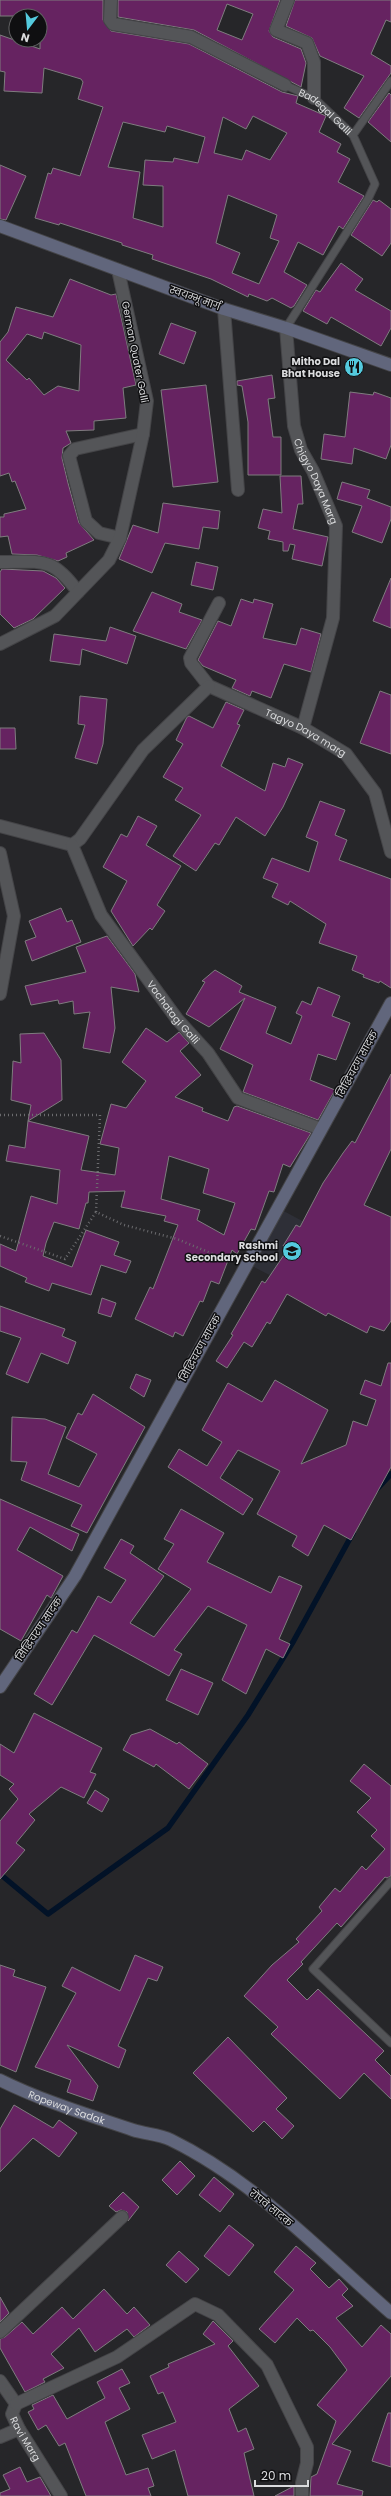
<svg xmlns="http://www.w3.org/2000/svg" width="391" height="2496" viewBox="0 0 391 2496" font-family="Poppins,'Noto Sans Devanagari',sans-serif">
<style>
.built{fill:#2e2f37}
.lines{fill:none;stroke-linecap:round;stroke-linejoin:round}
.stream{stroke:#021227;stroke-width:5.5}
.building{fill:#662361;stroke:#7f7c7f;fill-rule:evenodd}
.service-casing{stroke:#444447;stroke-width:9}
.minor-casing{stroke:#444447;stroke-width:14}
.secondary-casing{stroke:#444447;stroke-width:14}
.path{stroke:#6b6b6e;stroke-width:2.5;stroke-dasharray:1 3;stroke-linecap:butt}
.service{stroke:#545558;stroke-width:7}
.minor{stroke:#545558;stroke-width:12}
.secondary{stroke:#61667c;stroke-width:12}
.labels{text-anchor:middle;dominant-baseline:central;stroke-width:3;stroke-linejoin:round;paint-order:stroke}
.street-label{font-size:10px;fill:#dbdcde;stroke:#0f0f11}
.poi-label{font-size:10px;font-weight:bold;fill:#dbdcde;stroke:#0f0f11;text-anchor:end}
</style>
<rect width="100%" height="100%" fill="#262629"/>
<path class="built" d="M278,1208l58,31 -49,45 -39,-20z"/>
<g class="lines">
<path class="stream" d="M376,1490l15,-16
M0,1874l48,40 120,-86 80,-113 45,-73 60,-109"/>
</g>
<path class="building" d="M0,0h103v20l8,11 78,13 93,48 16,4 -2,7 30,13 -7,16 22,12 -4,8 13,7 -12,23 26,14 -21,33 -4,-3 -16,29 -25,-13 -14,30 23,13 -13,21 -3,2 -19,-10 -5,3 -18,-7 -1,3 -37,-18 -59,-20 1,-4 -31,-10v-2l-62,-20 -1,2 -24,-7 13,-45 3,1 2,-6 27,8 23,-69 -25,-8 5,-17 -2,-3 -37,-11 -2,25 -38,-2 1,-19 -5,-1v-36l40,14v-33h-40zM253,116l34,17 -17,27 -24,-10 -4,10 -28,-7 9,-36 23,12zM123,122l42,10 2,-6 38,11 -7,26 -24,-5 -1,4 -28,-2 -2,25 20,1v41l-30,-9 7,-46 -32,-5zM228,195l49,20 -7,23 9,3 -20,43 -27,-11 8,-20 -24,-10z
M118,0h162l-11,31 4,6 28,12 5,14 -5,24 -107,-57 -76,-13zM227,4l26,10 -11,26 -25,-10z
M295,0h96v22l-5,-2 -15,34 20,12v7l-32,45 -15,-10 20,-32 -44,-20 -8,-18 -26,-12z
M389,93l2,2v47l-23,-20z
M0,165l26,11 -20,44 -6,-1z
M373,200l4,2 2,-2 12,9v34l-9,13 -31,-21z
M341,263l22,16 -8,11 36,21v17l-10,18 -50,-29 -4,7 -24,-13 13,-21 4,2z
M70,279l41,16 5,-1 20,91 -13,3 3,30 -32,3v9l-28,1 5,12 -8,5 -1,10 6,25 11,40 15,17 -28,13 1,4 -9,4 -21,-6 -25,-1 -4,-18 -8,1v-20h4v-3l22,-5 -11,-28 -3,1 -3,-9 -9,3v-134l8,-10 8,-25 37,10zM44,332l37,13 -2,46 -21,-5 -14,9 -15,-17 -2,2 -21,-20 21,-26 15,5z
M171,323l25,9 -12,32 -25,-10z
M272,375l3,23 -7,1 5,38h8v38h-33v-53l-6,-36 -5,-1v-4z
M206,385l12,97 -45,5 -12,-97z
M350,392l23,3 1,-3 17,6v47l-5,14 -32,-11 -2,16 -31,-5 3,-25 21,3z
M280,476h21l2,28h-5l-5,25 35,8 -6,29 -30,-7 3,-14 -5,-1 -2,7h-5v-9l-15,-3 2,-8 -12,-3 5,-19 19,4z
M342,482l28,8 -3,8 24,9v12l-9,24 -30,-11 10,-26 -25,-7z
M163,503l57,8 -2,18 -15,-2 -4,22 -34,-6 -13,30 -33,-14 14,-34 25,8z
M196,562l22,5 -5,23 -22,-5z
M2,569l41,2 13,7 9,10 -32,31 -19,9 -14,-14v-42z
M391,578v50l-18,-7z
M152,592l30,12 -3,8 23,8 -16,29 -53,-18z
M241,599l12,4 1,-4 19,5 -10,34 33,7 5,-17 20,6 -10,38 -27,-8 -13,34 -19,-7 -2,5 -18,-8 4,-8 -33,-14 -5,-6 20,-39 13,5z
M110,627l26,9 -9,28 -45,-15 -2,16 -30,-4 4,-27 52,7z
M380,691l11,4v59l-31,-11z
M80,696l27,3 -4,45 -6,20 -22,-6 10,-33 -7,-1z
M226,702l18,8 -7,14 3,1 -19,41 44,25 8,-28 12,4 3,-9 15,6 -20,43 -18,29 -29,-19 -17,28 -4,-2 -19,28 -23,-15 28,-41 -26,-15 8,-12 -20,-11 20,-33 -7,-4 11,-23 2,-1 24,12z
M0,728h15l1,21h-16z
M320,801l25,9 -10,25 12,5 -8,20 52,19v109l-11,-7 -1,2 -16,-6 1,-2 -12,-5 5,-14 -38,-13 7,-19 -36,-23 -2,4 -16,-8 6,-13 -15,-6 9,-20 37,14 9,-30 -12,-5z
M138,816l19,10 -11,19 35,21 -24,39 8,6 -13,19 -2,-2 -17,18 -22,-35 16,-30 -24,-14 18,-33 6,3z
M61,908l6,14 5,-2 9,22 -49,19 -7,-20 11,-4 -7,-16z
M107,936l28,38 4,18 -28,-5 4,41 -5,25 -27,-5 7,-36 -16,2 -1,-13 -14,3 -1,-4 -27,5 -6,-19 61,-14 -10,-25z
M215,970l27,16 -3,6 37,15 -10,26 25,11 11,-28 -6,-3 6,-12 9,4 7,-18 22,9 -8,20 18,7 -14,37 -18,-6 -8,26 25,10 -17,30 -75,-28 10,-27 -33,-16 25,-51 -36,29 -23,-13 19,-32 -3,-1z
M146,1028l21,14 12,-10 10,11 -9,8 21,24 -26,22 28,11 -1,3 26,10 6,-14 3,-1 74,27 -21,34 -7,-3 -9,28 -5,-1 -14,39 -4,-1 -14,25 -5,-4 -13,34 -8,-3 -8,21 -3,-1 -17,35 -8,-4 -2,5 -38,-18 15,-32 3,2 25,-64 -14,-4 2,-5 -45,-9 4,-16 -36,1 -1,11h-2l-7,26 -25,-7 -8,21 -3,13 29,11 14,-37 33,12 -5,13 17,6 -5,12 -25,-8 -10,30 -39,-12 -3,8 -24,-9 2,-4 -27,-12v-22l16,7 15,-55 26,8 3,-34 -54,-9 3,-16 16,3 3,-27 61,15 -8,34 34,5 4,-27 -19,-4 11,-40 15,4 20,-27 -24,-19zM169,1156l40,13 -6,24 32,10 -11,32 -27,-15 3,-10 -39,-11z
M44,1033l17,27 1,40 -34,21 3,-16 -20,-5 2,-39 8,2 -1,-29z
M391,1074v75l-27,56 27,12v104l-7,10 -14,-5 -3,7 -39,-20 -2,3 -39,-22 -17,30 -3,-2 -15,25 -8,-5 -17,26 -11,-7 17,-26 -2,-1 31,-53 3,2 23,-34 -5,-3 13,-21 4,2 23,-44 20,-30 9,-12 3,2z
M102,1298l14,5 -5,14 -13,-4z
M0,1306l65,23 -3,7 14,6 -8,22 -27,-11 -13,30 -22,-9 15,-36 -21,-7z
M388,1363h3v104l-40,73 -27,-15 -16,31 -16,-10 5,-10 -40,-22 23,-43 -42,-21 -18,28 33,21 -10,16 -75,-48 11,-18 28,17 15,-24 -20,-12 26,-47 34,19 13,-22 53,30 -27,54 45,-19 7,-24 14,5 9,-26 -16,-6 5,-14 16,6z
M136,1374l15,6 -7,17 -14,-9z
M93,1394l52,33 -58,106 -16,-7 11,-21 -61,-25 6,-18 -16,-1 1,-44 33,2 21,8 -18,47 31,13 18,-33 -31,-16 12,-25 4,2z
M0,1499l79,35 -7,17 -42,-24 -13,23 46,26 -12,22 -4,-3 -26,46 -21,-12z
M181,1509l43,24 -17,29 64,31 8,-17 23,10 -23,53 11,5 -7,14 -17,-9 -20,45 -24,-14 25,-55 -39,-19 -34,44 8,4 -13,22 -75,-41 -42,70 -18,-11 38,-64 5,3 21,-37 13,7 15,-23 -22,-12 17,-29 13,7 -4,7 34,23 -34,47 24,14 37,-48 -33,-20 16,-25 -10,-5z
M181,1669l32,14 -15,32 -32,-15z
M34,1713l68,35 -12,24 6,2 -12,24 -23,-11 -32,27 6,6 -19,23 9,7 -25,29v-58l18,-22 -9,-10 5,-5 -14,-9v-31l14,9z
M150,1729l27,15 2,-2 29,22 -19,25 -33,-25 -2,3 -31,-17 8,-15z
M364,1764l27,22v90l-4,2 -2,-1 -44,50 -4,-4 -36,39 2,2 -16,16 20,20 11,-11 66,62 -9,9 16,16v23l-27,-26 -24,26 -69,-65 7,-7 -34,-31 28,-31 27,-23 -3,-3 26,-28 -3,-4 16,-19 5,4 22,-26 4,4 19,-21 -14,-13 6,-6 -20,-18 14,-14 -21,-17z
M95,1790l14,9 -7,13 -15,-9z
M135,1955l28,12 -6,14 -9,-3 -30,68 8,4 -7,18 -52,-23 31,41 -5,15 -26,-9 4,-12 -36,-13 41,-74 -14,-7 10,-19 48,24z
M0,1965l15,5 -2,6 33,11 -30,85 -16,-7z
M228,2037l59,61 -11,11 18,17 -12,13 -18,-18 -11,11 -60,-59z
M14,2105l39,23 6,-8 18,13 -18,24 -26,-19 -33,34v-43z
M180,2161l15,15 -18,19 -15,-15z
M214,2177l20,17 -14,18 -21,-17z
M123,2192l16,15 -11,14 -1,-9 -6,-2 -5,2 -7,-6z
M229,2225l25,20 -25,31 -25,-20z
M296,2246l20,17 -6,6 19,19 10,-9 9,10 -6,6 11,11 -17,12 26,29 19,-22 10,9v42l-59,68 19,7 -14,33 26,7 -1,5h-52l1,-19 6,-3 19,-53 -19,-16 30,-35 -17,-23 -17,-17 -3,1 -13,-13 -22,25 -16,-14 35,-39 -20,-18z
M179,2251l20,18 -13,14 -20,-18z
M104,2289l23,25 7,-7 16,18 -16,12 -7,-8 -32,23 -16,-24 -28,26 13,14 -21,11 2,3 -20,10 -25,-44v-9l5,-2 17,-15 11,12 29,-27 11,12z
M0,2297l9,16 -9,9z
M213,2321l20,20 -5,5 31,40 -30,23 9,23 8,-4 8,21 -10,4 10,43h-66l-13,-46 -23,9 -10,-24 34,-13 -13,-30 -5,2 -8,-18 19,-9 -1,-3 47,-20 -12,-10z
M122,2369l8,14 -11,5 11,21 -25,13 21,53 22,-7 6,18 -6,2 3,8h-65l-21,-53 -6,3 -13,-21 -8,5 -10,-18 6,-3 -2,-4 21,-10 14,24 38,-21 -8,-16z
M388,2413h3v54l-19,-6z
M20,2467l7,15 13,-5 11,19h-51v-3l10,-4 -7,-14z
M294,2486v10h-19z"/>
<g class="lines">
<g class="service-casing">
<g id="service">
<path id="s1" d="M285,85l29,13 39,37 22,49 -7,15 -82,129"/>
<path d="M353,135l38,-54"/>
<path d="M391,1881l-78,88 78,74"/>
</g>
</g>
<g class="minor-casing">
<g id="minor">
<path d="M111,0l-1,20 3,4 78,13 94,48"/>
<path d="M288,0l-12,30 31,13 7,19v36"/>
<path d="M224,309l14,181"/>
<path id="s2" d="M286,328l8,98 7,24 12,21 23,55 -3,92 -30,110"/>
<path d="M120,538l-21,-5 -13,-12 -17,-65 6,-7 68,-15"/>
<path d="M0,562c42,0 52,-6 78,30"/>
<path id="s3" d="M219,603l-29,55 1,5 18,23 94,42 43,26 29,39 16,59"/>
<path d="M0,644l55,-28 54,-56 11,-22 23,-104 4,-33 -29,-131"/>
<path d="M0,826l72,19 8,-6 63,-89 66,-64"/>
<path id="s4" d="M72,845l29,70 76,104 31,34 30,45 83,31"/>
<path d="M0,853l14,63 -14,78"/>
<path d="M0,2332l122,-115"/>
<path id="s5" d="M0,2381l16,23 -4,10 7,15 42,67"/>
<path d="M16,2404l101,-47 78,-53 23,11 49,50 40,82v16l-5,20v13"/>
<path d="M0,2437l19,-8"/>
</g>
</g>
<g class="secondary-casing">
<g id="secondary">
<path d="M0,226l224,83 62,19 105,37"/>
<path d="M0,1687l75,-111 316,-573"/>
<path id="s6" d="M0,2080c42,21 89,35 133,50 12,4 26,4 38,10 84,41 150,112 220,173"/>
</g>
</g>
<path class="path" d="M0,1115h100l-4,97 28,13 53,14 55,23
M0,1236l65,23 31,-47"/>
<use href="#service" class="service"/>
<use href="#minor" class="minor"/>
<use href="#secondary" class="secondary"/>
</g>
<defs>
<g id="restaurant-disc" transform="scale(1)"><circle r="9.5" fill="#54cade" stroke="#0f0f11"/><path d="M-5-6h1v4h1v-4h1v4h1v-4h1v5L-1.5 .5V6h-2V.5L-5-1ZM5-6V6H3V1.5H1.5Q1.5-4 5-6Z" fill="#111"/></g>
<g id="school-disc" transform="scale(1)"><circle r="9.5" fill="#54cade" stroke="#0f0f11"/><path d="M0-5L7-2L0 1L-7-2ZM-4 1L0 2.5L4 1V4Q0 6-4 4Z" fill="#111"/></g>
</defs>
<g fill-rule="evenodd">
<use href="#restaurant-disc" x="354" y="367"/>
<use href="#school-disc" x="292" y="1251"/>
</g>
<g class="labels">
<g class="street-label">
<text stroke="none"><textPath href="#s1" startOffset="49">Badegal Galli</textPath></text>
<text transform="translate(195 298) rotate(20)">स्वयम्भू मार्ग</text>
<text transform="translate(135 352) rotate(79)">German Quater Galli</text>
<text stroke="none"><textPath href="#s2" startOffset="158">Chigyo Daya Marg</textPath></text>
<text stroke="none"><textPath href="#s3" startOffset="204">Tagyo Daya marg</textPath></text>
<text stroke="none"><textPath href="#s4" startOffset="197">Vachatagi Galli</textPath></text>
<text transform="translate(357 1064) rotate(-61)">सिद्धिचरण सादक</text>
<text transform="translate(200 1348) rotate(-61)">सिद्धिचरण सादक</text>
<text transform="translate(39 1629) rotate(-56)">सिद्धिचरण सादक</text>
<text stroke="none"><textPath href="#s6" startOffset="72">Ropeway Sadak</textPath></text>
<text transform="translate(271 2208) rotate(39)">रोपवे सादक</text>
<text stroke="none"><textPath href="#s5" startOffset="67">Ravi Marg</textPath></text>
</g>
<g class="poi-label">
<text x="340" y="361">Mitho Dal<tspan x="340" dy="12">Bhat House</tspan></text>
<text x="278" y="1245">Rashmi<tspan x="278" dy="12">Secondary School</tspan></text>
</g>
</g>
<g transform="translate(28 28) rotate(196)"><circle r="19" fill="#0f0f11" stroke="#616163"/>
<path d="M0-3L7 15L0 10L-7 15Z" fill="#54cade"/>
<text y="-6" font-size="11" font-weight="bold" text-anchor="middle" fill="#dbdcde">N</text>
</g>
<path d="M255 2480v6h53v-6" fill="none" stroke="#dbdcde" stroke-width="2"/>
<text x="261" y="2480" font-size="12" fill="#dbdcde" stroke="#0f0f11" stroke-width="3" paint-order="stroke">20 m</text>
</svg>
